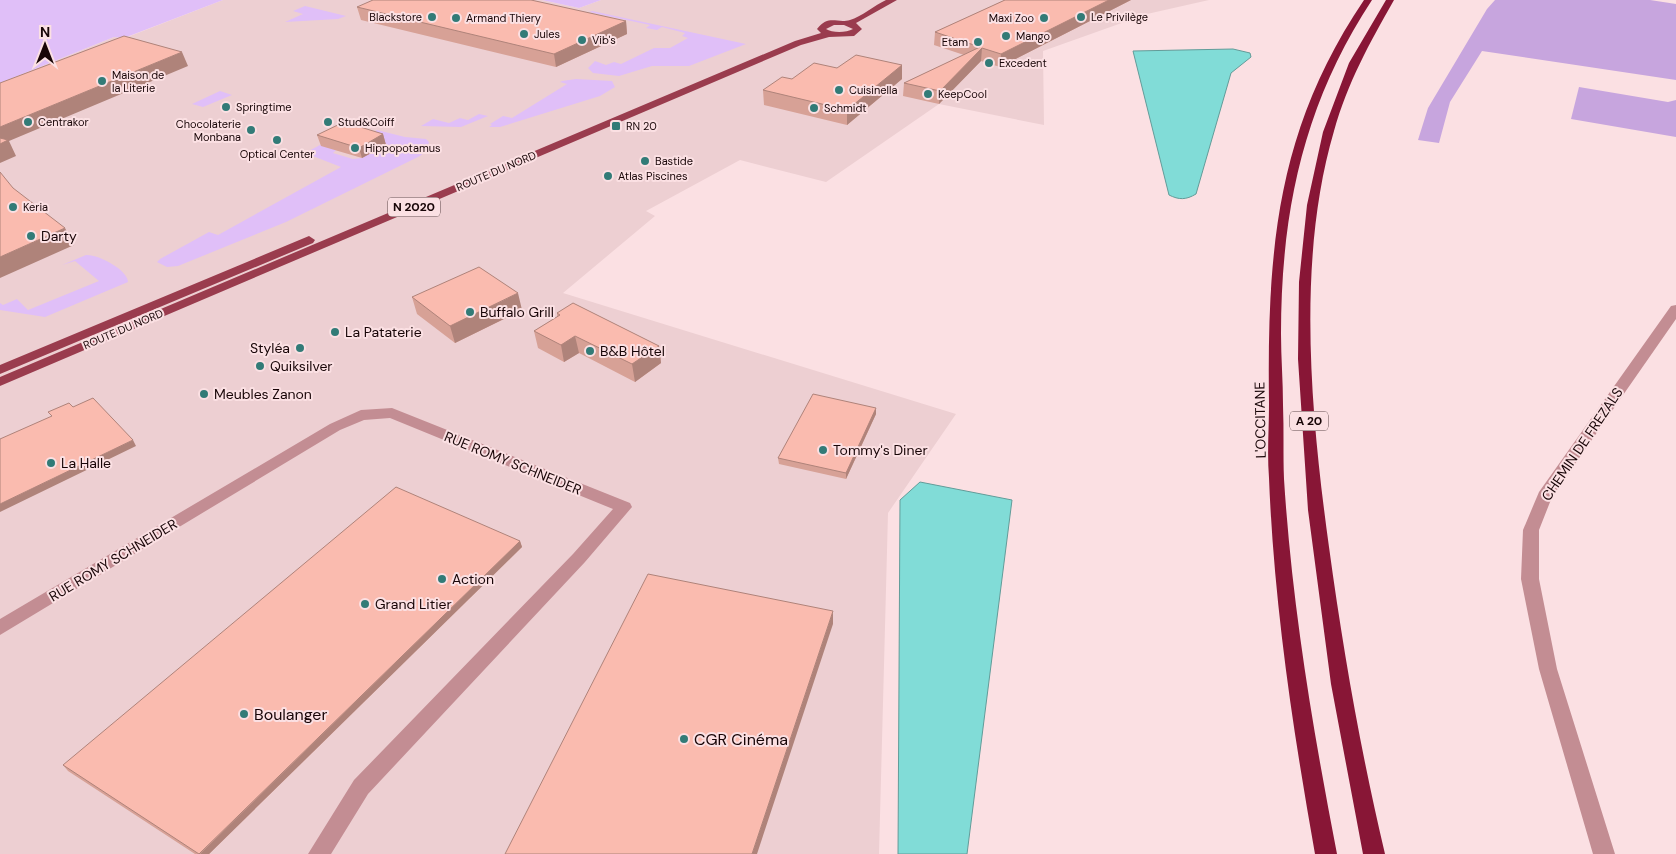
<svg xmlns="http://www.w3.org/2000/svg" width="1676" height="854" viewBox="0 0 1676 854" font-family="'DM Sans',sans-serif">
<style>
.built{fill:#edcfd2}
.green{fill:#e0bff8}
.forest{fill:#c7a5de}
.water{fill:#81dcd7;stroke:#629c99}
.lines{fill:none;stroke-linecap:round;stroke-linejoin:round}
.street{fill:#c38d93;fill-rule:evenodd}
.primary{fill:#9a3c4e;fill-rule:evenodd}
.highway{fill:#881636;fill-rule:evenodd}
.wall{fill:#d7a196}
.shaded-wall{fill:#af837a}
.building{fill:#fabbaf;stroke:#af837a}
.poi-dot{fill:#327b77;stroke:#fbe0e3;stroke-width:2}
.labels{text-anchor:middle;dominant-baseline:central;stroke-width:4;stroke-linejoin:round;paint-order:stroke}
.far-poi-label{font-size:11px;fill:#180507;stroke:#fbe0e3;text-anchor:start}
.far-street-label{font-size:11px;fill:#180507;stroke:#fbe0e3}
.shield{fill:#fbe0e3;stroke:#5c4749;stroke-width:1}
.shield-label{font-size:12px;font-weight:bold;fill:#180507}
.poi-label{font-size:14px;fill:#180507;stroke:#fbe0e3;text-anchor:start}
.street-label{font-size:14px;fill:#180507;stroke:#fbe0e3}
.near-poi-label{font-size:16px;fill:#180507;stroke:#fbe0e3;text-anchor:start}
</style>
<rect width="100%" height="100%" fill="#fbe0e3"/>
<path class="built" d="M223,0h319l37,8 22,-8h608l-62,14 -104,37 1,74 -105,-21 -113,78 -86,-22 -94,51 9,5 -92,77 393,121 -68,99 -9,341h-879v-771l114,-46 11,1z"/>
<path class="green" d="M0,0h223l-99,38 -10,-1 -114,46z
M542,0h59l-22,8z
M305,6l41,10 -8,3 -53,3 18,-8 -10,-3z
M592,11l154,33 -57,22h-37l-33,10 -26,-3 -5,-5 7,-7 11,4 8,-3 7,2 33,-16h16l18,-10 -6,-2 3,-3 -23,-6 -5,3 -11,-2 4,-3 -61,-13z
M576,79l36,2 3,6 -15,9 -100,31h-11l3,-2 -2,-1 13,-8 9,2 55,-34 -7,-2 2,-1z
M220,91l12,4 -29,12 -11,-3z
M479,114l9,2 -27,11 -40,-1 12,-7 16,4 11,-5 8,2z
M377,130l28,7 21,2 3,3 -3,9 -6,5 -134,66 -108,44 -11,1 -10,-5 3,-3 49,-27 9,3 123,-68 -36,-14 15,-8 16,5 -3,3 20,6 9,-1 2,-21z
M86,255c12,-1 42,15 42,27l-83,35 -45,-7v-7l3,2 14,-6 11,11 71,-29 -24,-20 -13,4z"/>
<path class="forest" d="M1495,0h155l26,4v76l-194,-29 -32,51 -11,41 -21,-3 10,-32 59,-99z
M1579,87l89,15 8,-2v37l-105,-18z"/>
<path class="water" d="M1233,49l17,4 1,4 -20,16 -35,121c-10,6 -17,6 -27,1l-36,-144z
M920,482l92,18 -45,354h-69l2,-354z"/>
<g class="lines">
<path class="street" d="M1676,305v14l-124,178 -13,33v49l18,90 58,185h-22l-54,-185 -18,-90 2,-49 16,-38 132,-186z
M392,408l238,95 2,4 -47,55 -217,232 -37,60h-23l46,-74 219,-226 40,-45 -223,-91 -26,2 -24,10 -340,205v-16l330,-195 31,-14z"/>
<path class="primary" d="M886,0h11l-41,23 6,6 -8,7 -25,1 -28,8 -801,341v-9l795,-336 26,-8 -4,-4c12,-15 20,-5 33,-9 11,-3 25,-15 36,-20zM834,25h10l9,4c-7,4 -21,4 -27,0z
M309,236l6,4 -2,3 -313,131v-9z"/>
<path class="highway" d="M1364,0h8c-68,103 -91,211 -91,334 0,24 2,47 2,71 1,25 0,50 1,74 8,127 29,251 53,375h-22c-22,-124 -41,-249 -46,-376 -2,-25 0,-49 0,-74 -2,-152 7,-274 95,-404z
M1386,0h8c-25,44 -46,82 -60,131 -38,129 -23,285 -5,416 14,103 32,206 56,307h-22l-32,-170 -23,-174 -10,-151 1,-77 8,-77 16,-73 26,-69z"/>
</g>
<path class="wall" d="M1005,0h126l-131,67 -19,-6 -42,43 -36,-8 1,-13 60,-28 -30,-10 1,-13z
M357,7l269,14 1,13 -71,33 -195,-47z
M902,65v14l-55,46 -83,-20 -1,-15 29,-11 45,-11z
M383,134l3,11 -24,13 -41,-12 -4,-11z
M412,297l110,13 -67,33 -38,-29z
M557,313l102,33 2,17 -26,19 -56,-29 -15,9 -26,-14 -4,-17 23,-14z
M876,408v6l-30,65 -67,-15 -1,-6z
M520,541l2,6 -313,307h-14l-127,-83 -5,-6z"/>
<path class="shaded-wall" d="M1109,0h22l-131,67 1,-13z
M626,21l1,13 -71,33 -2,-13z
M982,48l-1,13 -42,43 1,-13z
M182,52l6,14 -179,75 7,15 -16,7v-36z
M902,65v14l-55,46v-15z
M383,134l3,11 -24,13 -3,-10z
M65,228l9,17 -74,33v-21z
M518,293l4,17 -67,33 -5,-17z
M575,336l4,17 -15,9 -3,-17z
M659,346l2,17 -26,19 -3,-18z
M876,408v6l-30,65v-6z
M133,440l3,6 -136,66v-8z
M520,541l2,6 -313,307h-9z
M833,611v13l-76,230h-5z"/>
<path class="building" d="M373,0h158l95,21 -72,33 -197,-47z
M1005,0h104l-108,54 -19,-6 -42,43 -36,-8 76,-36 -45,-15z
M124,36l58,16 -182,75v-44z
M856,55l46,10 -55,45 -84,-20 19,-13 10,2 22,-16 23,5z
M344,122l39,12 -24,14 -42,-13z
M0,138l8,2 -8,4z
M0,172l13,16 52,40 -65,29z
M479,267l39,26 -68,33 -38,-29z
M573,303l86,43 -27,18 -57,-28 -14,9 -27,-14 26,-16 -3,-2z
M813,394l63,14 -30,65 -68,-15z
M93,398l40,42 -133,64v-65l52,-23 -4,-4 21,-9 4,4z
M396,487l124,54 -321,313 -136,-89z
M648,574l185,37 -81,243h-247z"/>
<g class="poi-dot">
<circle cx="432" cy="17" r="5"/>
<circle cx="1081" cy="17" r="5"/>
<circle cx="456" cy="18" r="5"/>
<circle cx="1044" cy="18" r="5"/>
<circle cx="524" cy="34" r="5"/>
<circle cx="1006" cy="36" r="5"/>
<circle cx="582" cy="40" r="5"/>
<circle cx="978" cy="42" r="5"/>
<circle cx="989" cy="63" r="5"/>
<circle cx="102" cy="81" r="5"/>
<circle cx="839" cy="90" r="5"/>
<circle cx="928" cy="94" r="5"/>
<circle cx="226" cy="107" r="5"/>
<circle cx="814" cy="108" r="5"/>
<circle cx="28" cy="122" r="5"/>
<circle cx="328" cy="122" r="5"/>
<rect x="611" y="121" width="10" height="10" rx="2.5"/>
<circle cx="251" cy="130" r="5"/>
<circle cx="277" cy="140" r="5"/>
<circle cx="355" cy="148" r="5"/>
<circle cx="645" cy="161" r="5"/>
<circle cx="608" cy="176" r="5"/>
<circle cx="13" cy="207" r="5"/>
<circle cx="31" cy="236" r="5"/>
<circle cx="470" cy="312" r="5"/>
<circle cx="335" cy="332" r="5"/>
<circle cx="300" cy="348" r="5"/>
<circle cx="590" cy="351" r="5"/>
<circle cx="260" cy="366" r="5"/>
<circle cx="204" cy="394" r="5"/>
<circle cx="823" cy="450" r="5"/>
<circle cx="51" cy="463" r="5"/>
<circle cx="442" cy="579" r="5"/>
<circle cx="365" cy="604" r="5"/>
<circle cx="244" cy="714" r="5"/>
<circle cx="684" cy="739" r="5"/>
</g>
<g class="labels">
<g class="far-poi-label">
<text x="422" y="17" text-anchor="end">Blackstore</text>
<text x="1091" y="17">Le Privilège</text>
<text x="466" y="18">Armand Thiery</text>
<text x="1034" y="18" text-anchor="end">Maxi Zoo</text>
<text x="534" y="34">Jules</text>
<text x="1016" y="36">Mango</text>
<text x="592" y="40">Vib's</text>
<text x="968" y="42" text-anchor="end">Etam</text>
<text x="999" y="63">Excedent</text>
<text x="112" y="75">Maison de<tspan x="112" dy="13">la Literie</tspan></text>
<text x="849" y="90">Cuisinella</text>
<text x="938" y="94">KeepCool</text>
<text x="236" y="107">Springtime</text>
<text x="824" y="108">Schmidt</text>
<text x="38" y="122">Centrakor</text>
<text x="338" y="122">Stud&amp;Coiff</text>
<text x="241" y="124" text-anchor="end">Chocolaterie<tspan x="241" dy="13">Monbana</tspan></text>
<text x="626" y="126">RN 20</text>
<text x="365" y="148">Hippopotamus</text>
<text x="277" y="154" text-anchor="middle">Optical Center</text>
<text x="655" y="161">Bastide</text>
<text x="618" y="176">Atlas Piscines</text>
<text x="23" y="207">Keria</text>
</g>
<g class="far-street-label">
<text transform="translate(496 171) rotate(-23)">ROUTE DU NORD</text>
<text transform="translate(123 329) rotate(-23)">ROUTE DU NORD</text>
</g>
<g class="shield">
<rect x="388" y="197.5" width="52" height="19" rx="4"/>
<rect x="1290" y="411.5" width="38" height="19" rx="4"/>
</g>
<g class="shield-label">
<text x="414" y="207">N 2020</text>
<text x="1309" y="421">A 20</text>
</g>
<g class="poi-label">
<text x="41" y="236">Darty</text>
<text x="480" y="312">Buffalo Grill</text>
<text x="345" y="332">La Pataterie</text>
<text x="290" y="348" text-anchor="end">Styléa</text>
<text x="600" y="351">B&amp;B Hôtel</text>
<text x="270" y="366">Quiksilver</text>
<text x="214" y="394">Meubles Zanon</text>
<text x="833" y="450">Tommy's Diner</text>
<text x="61" y="463">La Halle</text>
<text x="452" y="579">Action</text>
<text x="375" y="604">Grand Litier</text>
</g>
<g class="street-label">
<text transform="translate(1260 420) rotate(-91)">L'OCCITANE</text>
<text transform="translate(1582 444) rotate(-56)">CHEMIN DE FREZALS</text>
<text transform="translate(513 463) rotate(22)">RUE ROMY SCHNEIDER</text>
<text transform="translate(113 560) rotate(-31)">RUE ROMY SCHNEIDER</text>
</g>
<g class="near-poi-label">
<text x="254" y="714">Boulanger</text>
<text x="694" y="739">CGR Cinéma</text>
</g>
</g>
<g transform="translate(45 45)" stroke="#fbe0e3" stroke-width="4" paint-order="stroke">
<path d="M0-4L9 19L0 12L-9 19Z" fill="#180507"/>
<text y="-8" font-size="14" font-weight="bold" text-anchor="middle" fill="#180507">N</text>
</g>
</svg>
